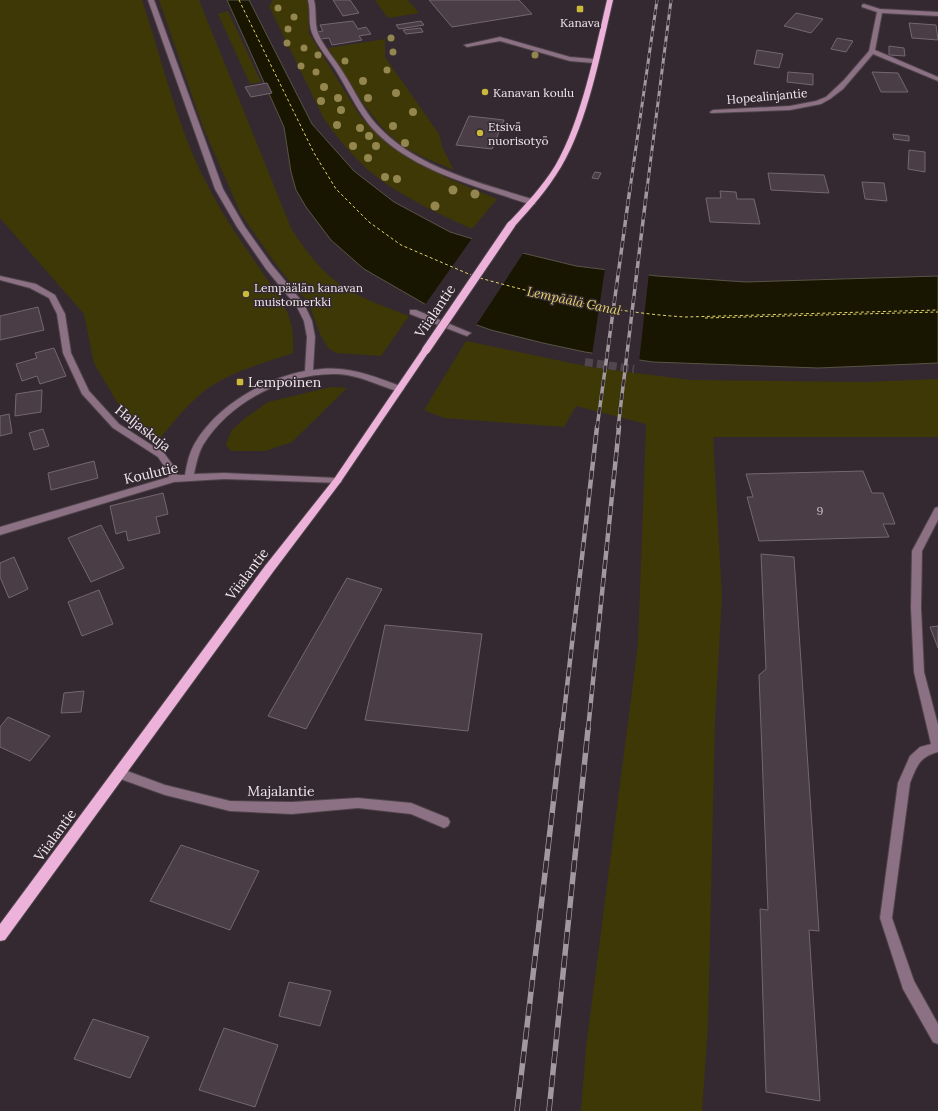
<svg xmlns="http://www.w3.org/2000/svg" width="938" height="1111" viewBox="0 0 938 1111" font-family="Lora,serif">
<style>
.green{fill:#3e3807}
.water{fill:#181500;stroke:#585447}
.pier{fill:#342930}
.lines{fill:none;stroke-linecap:round;stroke-linejoin:round}
.ferry{stroke:#e4d56a;stroke-width:1;stroke-dasharray:3 2.5;stroke-linecap:butt}
.building{fill:#4a3d46;stroke:#746770}
.minor-tunnel{stroke:#50464c;stroke-width:8;stroke-dasharray:8 4;stroke-linecap:butt}
.minor-casing{stroke:#4e444a;stroke-width:2}
.major-casing{stroke:#4e444a;stroke-width:2}
.minor{fill:#8c7083;fill-rule:evenodd}
.major{fill:#ecb2da;fill-rule:evenodd}
.rail-far3-casing{stroke:#a2999f;stroke-width:3}
.rail-far2-casing{stroke:#a2999f;stroke-width:3.5}
.rail-far1-casing{stroke:#a2999f;stroke-width:4.5}
.rail-casing{stroke:#a2999f;stroke-width:5.5}
.rail-far3{stroke:#342930;stroke-width:2;stroke-dasharray:5.5;stroke-linecap:butt}
.rail-far2{stroke:#342930;stroke-width:2.5;stroke-dasharray:7;stroke-linecap:butt}
.rail-far1{stroke:#342930;stroke-width:3;stroke-dasharray:9;stroke-linecap:butt}
.rail{stroke:#342930;stroke-width:4;stroke-dasharray:12;stroke-linecap:butt}
.major-bridge-casing{stroke:#4e444a;stroke-width:10;stroke-linecap:butt}
.major-bridge{stroke:#ecb2da;stroke-width:8}
.tree{fill:#93864e}
.poi-dot{fill:#cbba39;stroke:#342930;stroke-width:1.5}
.labels{text-anchor:middle;dominant-baseline:central;stroke-width:3;stroke-linejoin:round;paint-order:stroke}
.far-poi-label{font-size:12px;fill:#efe7ec;stroke:#342930;text-anchor:start}
.far-street-label{font-size:12px;fill:#efe7ec;stroke:#342930}
.number-label{font-size:12px;fill:#c6bcc2}
.far-water-label{font-size:13px;font-style:italic;fill:#e4d56a;stroke:#342930}
.street-label{font-size:14px;fill:#efe7ec;stroke:#342930}
.poi-label{font-size:14px;fill:#efe7ec;stroke:#342930;text-anchor:start}
</style>
<rect width="100%" height="100%" fill="#342930"/>
<path class="green" d="M0,0h142c21,62 35,128 66,186 14,28 32,54 50,80 21,31 38,47 35,87 -35,12 -73,21 -100,48 -13,12 -24,27 -36,41l-36,-33 -27,-46 -10,-49 -84,-96z
M159,0h40l92,228c11,18 26,38 43,52 21,17 50,26 75,36l-28,40 -45,-3 -8,-5 -8,-14 -12,-33 -11,-10 -22,-28 -34,-49 -38,-87z
M273,0h35l1,33 51,83 25,26 62,36 50,21 -25,30c-29,-13 -60,-28 -87,-46 -24,-16 -44,-41 -61,-64l-55,-113z
M375,0h33l11,13 -31,5z
M228,11l33,71 -11,2 -32,-70z
M385,39v18l54,77 4,15 11,21c-21,-9 -45,-17 -62,-33 -27,-25 -44,-59 -64,-89z
M466,341l124,26 100,13 175,2 73,-3v58h-225l9,160 -7,121 -7,308 -6,85h-121l5,-63 52,-403 8,-221 -70,-18 -12,21 -120,-9 -20,-8z
M331,387l16,1 -55,54 -27,9h-34l-5,-6 5,-14 13,-12 24,-17z"/>
<path class="water" d="M227,0h22l63,124 42,47 18,14 22,17 56,30 56,17 70,17 81,10 89,6 192,-6v87l-120,5 -165,-6 -68,-10 -42,-9 -52,-13 -54,-19 -73,-42 -33,-29 -25,-33 -10,-17 -5,-18 -7,-45z"/>
<path class="pier" d="M473,237l51,15 -49,75 -39,-14 -12,-7z
M605,268l44,5 -10,89 -47,-7z"/>
<g class="lines">
<path class="ferry" d="M239,0l75,153 22,36 33,33 32,23 70,30
M480,278c68,19 135,35 206,39l252,-7
M705,318l233,-6"/>
</g>
<path class="building" d="M333,0h17l9,13 -16,3z
M429,0h90l13,14 -80,13z
M796,13l27,6 -12,14 -27,-7z
M353,21l5,8 8,-2 5,7 -12,2 3,4 -30,5 -3,-7 -8,1 -4,-7 6,-1 -3,-6z
M421,21l3,4 -25,4 -3,-4z
M909,23l27,2 2,15 -26,-2z
M421,28l2,4 -17,2 -3,-4z
M837,38l16,3 -7,11 -15,-3z
M889,46l15,2 1,8 -16,-1z
M757,50l26,4 -4,14 -25,-4z
M788,72l25,2v11l-26,-3z
M872,72l26,1 10,19h-27z
M267,83l5,10 -21,4 -6,-10z
M469,116l35,4 -12,29 -36,-4z
M893,134l16,2v5l-15,-2z
M909,150l16,2v20l-17,-3z
M595,172l6,1 -3,6 -6,-1z
M768,173l56,2 5,18 -58,-3z
M862,182l22,1 3,18 -22,-2z
M720,191l16,1 1,7h17l6,25 -50,-2 -4,-24h15z
M38,307l6,23 -44,10v-24z
M54,348l12,28 -26,8 -3,-8 -15,5 -6,-17 21,-6 -2,-5z
M42,390l-1,22 -26,4 1,-22z
M9,414l3,19 -12,3v-20z
M43,429l6,17 -15,4 -5,-17z
M94,461l4,17 -47,12 -3,-17z
M863,471l9,22h11l12,31h-12l6,13 -130,4 -12,-44h6l-7,-23z
M163,493l5,21 -12,3 4,16 -32,8 -2,-10 -10,3 -6,-28z
M101,525l23,43 -33,14 -23,-44z
M761,554l33,3 25,374 -10,-1 11,171 -54,-9 -6,-183 8,1 -9,-235 7,-6z
M14,557l14,32 -19,9 -9,-21v-14z
M347,578l35,11 -76,140 -38,-13z
M99,590l14,34 -31,12 -14,-34z
M385,625l97,9 -14,97 -103,-11z
M938,626v22l-8,-21z
M84,691l-3,21 -20,1 3,-20z
M8,717l42,19 -20,25 -30,-14v-20z
M181,845l78,26 -29,59 -80,-29z
M289,982l42,9 -11,35 -41,-10z
M93,1019l56,18 -19,41 -56,-19z
M224,1028l54,17 -23,62 -56,-17z"/>
<g class="lines">
<path class="minor-tunnel" d="M585,362l49,7"/>
<g class="minor-casing">
<path id="minor" d="M148,0h6l69,189 22,38 27,38 32,39 8,17 3,16 -2,33c32,-6 61,6 90,17l1,2 -4,3c-21,-6 -40,-17 -62,-18 -50,-2 -108,27 -135,71 -5,9 -7,20 -9,29l30,-1 113,5 3,1 2,2 -2,2 -116,-4 -50,3 -174,53v-8l169,-50 -3,-8 -8,-12 -45,-29 -31,-34 -19,-41 -6,-39 -8,-16 -19,-10 -30,-8v-4l36,8 19,11 10,19 6,39 18,38 30,33 45,29 11,15 2,7h8c2,-11 4,-22 10,-32 22,-37 68,-64 110,-72l2,-34 -3,-16 -7,-14 -31,-38 -29,-42 -22,-38z
M308,0h6c3,11 0,22 4,33 6,15 18,27 26,41 11,17 19,36 33,51 39,43 104,58 158,75v4h-6c-53,-18 -118,-33 -157,-76 -14,-16 -23,-36 -34,-54 -8,-14 -20,-26 -26,-41 -4,-11 -1,-22 -4,-33z
M864,4l16,5 58,3v4l-56,-3 -7,37 63,27v4l-65,-27 -30,35 -13,10 -9,5 -31,6 -79,3 -1,-1 3,-2 77,-4 26,-5 10,-4 18,-17 25,-29 8,-39 -15,-5v-2z
M500,37l70,20 24,2 3,2 -3,2 -24,-2 -70,-20 -33,6 -3,-2z
M410,310h6l55,23 -4,3 -3,-1 -54,-21z
M938,507v13l-16,31 -1,57 3,64 14,53v27c-19,5 -21,14 -28,31l-18,135 22,63 24,43v20l-5,-2 -30,-53 -23,-71 18,-135 12,-27 10,-9 11,-3 -17,-72 -3,-64 1,-57 23,-43z
M119,768l46,17 65,16 62,1 66,-4 53,5 37,15 2,4 -2,4 -4,2 -33,-14 -53,-6 -66,6 -62,-3 -65,-16 -50,-18 -2,-4 2,-4z"/>
</g>
<g class="major-casing">
<path id="major" d="M607,0h6c-12,51 -25,122 -52,167 -13,22 -30,41 -47,60h-6v-4c17,-18 34,-36 47,-57 26,-44 40,-115 52,-166z
M426,347l4,3 -90,133 -67,89 -268,368 -5,1v-17l265,-358 69,-87 89,-131z"/>
</g>
<use href="#minor" class="minor"/>
<use href="#major" class="major"/>
<g class="rail-far3-casing">
<path id="rail-far3" d="M630,189l27,-189
M647,189l24,-189"/>
</g>
<g class="rail-far2-casing">
<path id="rail-far2" d="M597,428l33,-240
M618,428l29,-240"/>
</g>
<g class="rail-far1-casing">
<path id="rail-far1" d="M562,730l35,-303
M588,730l31,-303"/>
</g>
<g class="rail-casing">
<path id="rail" d="M517,1111l45,-382
M549,1111l39,-382"/>
</g>
<use href="#rail-far3" class="rail-far3"/>
<use href="#rail-far2" class="rail-far2"/>
<use href="#rail-far1" class="rail-far1"/>
<use href="#rail" class="rail"/>
<g class="major-bridge-casing">
<path id="major-bridge" d="M426,350l85,-125"/>
</g>
<use href="#major-bridge" class="major-bridge"/>
</g>
<g class="tree">
<circle cx="278" cy="8" r="3.5"/>
<circle cx="294" cy="17" r="3.5"/>
<circle cx="288" cy="29" r="3.5"/>
<circle cx="391" cy="38" r="3.5"/>
<circle cx="287" cy="43" r="3.5"/>
<circle cx="304" cy="48" r="3.5"/>
<circle cx="393" cy="52" r="3.5"/>
<circle cx="318" cy="55" r="3.5"/>
<circle cx="535" cy="55" r="3.5"/>
<circle cx="345" cy="61" r="3.5"/>
<circle cx="301" cy="66" r="3.5"/>
<circle cx="387" cy="70" r="3.5"/>
<circle cx="316" cy="72" r="3.5"/>
<circle cx="363" cy="81" r="4"/>
<circle cx="324" cy="87" r="4"/>
<circle cx="396" cy="93" r="4"/>
<circle cx="338" cy="98" r="4"/>
<circle cx="368" cy="98" r="4"/>
<circle cx="321" cy="101" r="4"/>
<circle cx="341" cy="110" r="4"/>
<circle cx="413" cy="112" r="4"/>
<circle cx="337" cy="125" r="4"/>
<circle cx="393" cy="126" r="4"/>
<circle cx="360" cy="128" r="4"/>
<circle cx="369" cy="136" r="4"/>
<circle cx="405" cy="143" r="4"/>
<circle cx="353" cy="146" r="4"/>
<circle cx="376" cy="146" r="4"/>
<circle cx="368" cy="158" r="4"/>
<circle cx="385" cy="177" r="4"/>
<circle cx="397" cy="179" r="4"/>
<circle cx="453" cy="190" r="4.5"/>
<circle cx="475" cy="194" r="4.5"/>
<circle cx="435" cy="206" r="4.5"/>
</g>
<g class="poi-dot">
<rect x="576" y="5" width="8" height="8" rx="2"/>
<circle cx="485" cy="92" r="4"/>
<circle cx="480" cy="133" r="4"/>
<circle cx="246" cy="294" r="4"/>
<rect x="236" y="378" width="8" height="8" rx="2"/>
</g>
<g class="labels">
<g class="far-poi-label">
<text x="580" y="22" text-anchor="middle">Kanava</text>
<text x="493" y="92">Kanavan koulu</text>
<text x="488" y="126">Etsivä<tspan x="488" dy="14">nuorisotyö</tspan></text>
<text x="254" y="287">Lempäälän kanavan<tspan x="254" dy="14">muistomerkki</tspan></text>
</g>
<g class="far-street-label">
<text transform="translate(767 96) rotate(-5)">Hopealinjantie</text>
</g>
<g class="number-label">
<text x="820" y="510">9</text>
</g>
<g class="far-water-label">
<text transform="translate(574 301) rotate(12)">Lempäälä Canal</text>
</g>
<g class="street-label">
<text transform="translate(435 311) rotate(-56)">Viialantie</text>
<text transform="translate(143 428) rotate(38)">Haljaskuja</text>
<text transform="translate(151 473) rotate(-13)">Koulutie</text>
<text transform="translate(247 574) rotate(-53)">Viialantie</text>
<text x="281" y="791">Majalantie</text>
<text transform="translate(55 835) rotate(-54)">Viialantie</text>
</g>
<g class="poi-label">
<text x="248" y="382">Lempoinen</text>
</g>
</g>
</svg>
